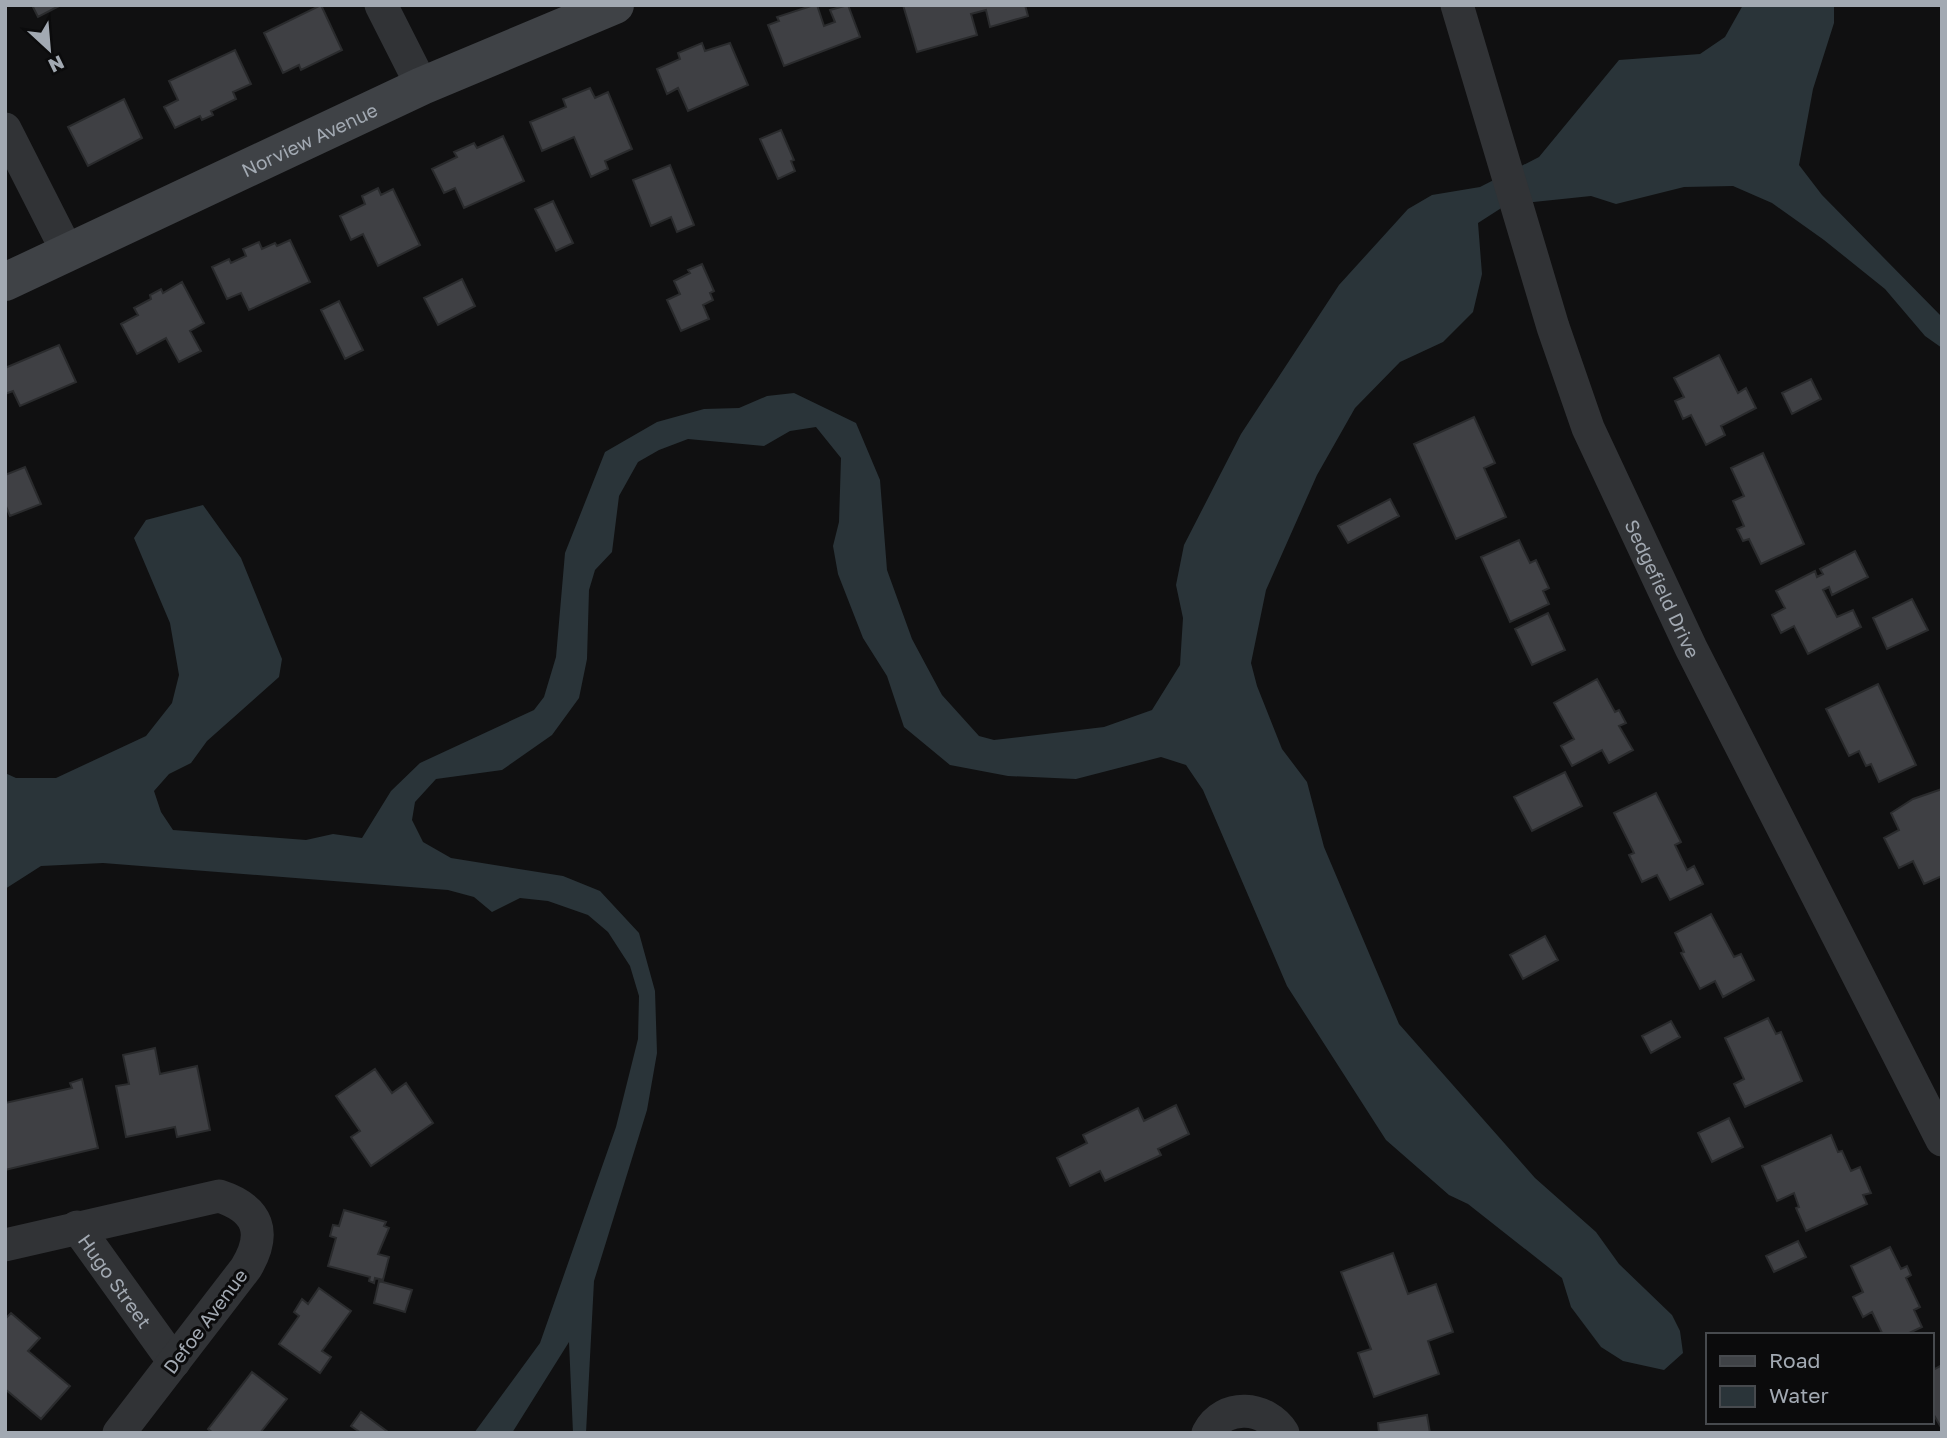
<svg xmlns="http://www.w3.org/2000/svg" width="1947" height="1438" viewBox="0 0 1947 1438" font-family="'Golos Text',sans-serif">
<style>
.water{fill:#2a3439}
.building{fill:#3f4044;stroke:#2a2b2d;stroke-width:2}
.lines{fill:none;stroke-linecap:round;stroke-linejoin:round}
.street{stroke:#313336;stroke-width:33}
.secondary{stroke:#3f4246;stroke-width:38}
.labels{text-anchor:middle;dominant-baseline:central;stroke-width:6;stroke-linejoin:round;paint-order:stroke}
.street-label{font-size:19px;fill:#a2a9b2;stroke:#0b0b0c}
</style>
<rect width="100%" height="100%" fill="#101011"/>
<path class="water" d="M1743,5h91v18l-21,66 -14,76 23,30 120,122v31l-17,-12 -40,-47 -61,-49 -52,-37 -39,-17 -49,1 -68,17 -25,-8 -85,9 -28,18 4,51 -9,38 -30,30 -43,20 -45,46 -38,67 -51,115 -15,73 6,23 25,63 25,33 17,65 75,177 136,154 61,54 23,32 53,51 8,16 3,22 -19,17 -41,-9 -22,-14 -30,-40 -9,-29 -94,-74 -19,-9 -63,-55 -99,-154 -84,-196 -17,-25 -25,-8 -85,22 -68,-3 -58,-11 -46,-38 -17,-51 -24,-38 -25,-64 -5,-28 6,-24 2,-64 -25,-31 -26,4 -26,15 -76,-7 -29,11 -21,12 -19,34 -7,56 -17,18 -6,20 -2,69 -8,39 -27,37 -50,35 -66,9 -21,23 -3,18 11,22 28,16 112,18 37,15 39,42 16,58 2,62 -10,57 -53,171 -8,152h-13l-4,-91 -57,91h-38l66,-90 76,-216 22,-88 1,-43 -9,-30 -22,-34 -20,-17 -40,-14 -28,-3 -28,14 -18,-15 -26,-7 -345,-27 -62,3 -36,23v-116l11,5h40l90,-42 26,-33 7,-28 -9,-52 -36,-85 12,-18 57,-15 38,53 41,101 -3,18 -72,64 -16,22 -22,11 -15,17 7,21 12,18 133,10 27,-6 29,4 29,-47 29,-28 114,-53 10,-13 12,-40 9,-104 40,-101 52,-30 47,-13 35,-1 28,-12 27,-3 62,30 24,57 7,90 25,69 30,56 37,41 15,4 110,-13 48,-17 28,-45 3,-47 -7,-33 8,-40 57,-111 98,-149 69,-76 24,-14 48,-8 59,-30 80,-97 81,-6 25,-17z"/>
<path class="building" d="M32,5h29l-23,12z
M321,5l21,45 -41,20 -2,-5 -16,8 -19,-40z
M814,5h3l7,21 11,-4 -5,-12 18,-5 12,32 -76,29 -16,-41 11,-4 -2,-4z
M903,5h122l3,11 -38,11 -4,-17 -15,4 6,21 -60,17z
M702,43l3,8 25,-8 18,42 -60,26 -10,-23 -11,6 -10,-25 23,-10 -2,-6z
M235,50l16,34 -18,8 3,7 -25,12 2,4 -11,5 -2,-4 -25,12 -11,-21 14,-7 -9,-19z
M590,88l5,10 13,-6 24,57 -27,12 3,8 -17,8 -17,-40 -32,14 -12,-29 36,-15 -3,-8z
M124,99l18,39 -54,28 -20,-39z
M781,130l13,30 -3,1 4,10 -17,8 -18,-40z
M503,136l21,45 -60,27 -9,-20 -11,5 -12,-24 25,-12 -3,-5 20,-9 3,5z
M670,165l24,60 -17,7 -6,-15 -20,9 -18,-46z
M378,188l3,7 12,-6 27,56 -42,21 -15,-32 -12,6 -11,-24 25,-12 -3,-8z
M553,201l20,42 -17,8 -21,-42z
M290,240l20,42 -61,28 -8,-17 -14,6 -15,-32 17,-8 2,4 15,-7 -3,-7 16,-7 3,7 13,-6 2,3z
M702,264l12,27 -4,2 3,7 -10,5 6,14 -28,12 -14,-31 13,-6 -6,-13 16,-8 -2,-3z
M462,279l13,27 -37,19 -14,-27z
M182,282l22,41 -14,8 11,20 -22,11 -13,-24 -29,16 -16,-30 17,-9 -4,-7 17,-9 -1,-4 11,-6 2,4z
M339,301l24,49 -18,9 -24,-49z
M59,345l17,37 -56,24 -7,-15 -8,3v-26z
M1719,355l19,38 8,-5 10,20 -35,18 4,9 -19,10 -15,-30 -8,4 -8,-18 9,-4 -10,-19z
M1811,379l10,20 -29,15 -10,-21z
M1474,417l21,46 -11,5 22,49 -50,22 -42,-95z
M1763,453l41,91 -43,20 -12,-25 -6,2 -6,-12 7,-3 -11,-25 11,-5 -13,-28z
M25,467l16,37 -31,12 -5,-12v-29z
M1390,499l9,17 -51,27 -10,-17z
M1519,540l11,23 6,-3 13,28 -6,3 6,13 -39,18 -29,-65z
M1855,551l13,26 -36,18 -3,-8 -6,3 14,27 16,-7 8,17 -53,27 -14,-28 -13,7 -9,-18 13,-7 -9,-17 39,-20 2,6 6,-3 -3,-5z
M1912,599l16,31 -41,19 -14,-31z
M1548,613l17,37 -33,15 -17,-36z
M1597,679l18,33 4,-2 7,13 -7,3 14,24 -24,13 -7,-13 -30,16 -11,-20 13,-7 -20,-36z
M1878,684l38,81 -37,17 -8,-18 -5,2 -7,-15 -10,5 -23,-47z
M1565,772l17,34 -50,25 -18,-34z
M1942,789v87l-18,8 -11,-23 -14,7 -15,-30 15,-8 -8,-17 22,-14z
M1656,793l25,49 -6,3 12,25 7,-4 9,18 -33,16 -13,-25 -15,7 -13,-27 5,-2 -20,-40z
M1711,914l23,43 7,-3 13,26 -31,17 -8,-16 -15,8 -19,-36 3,-1 -9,-19z
M1545,936l13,24 -35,19 -13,-24z
M1768,1018l8,16 5,-2 21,49 -57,26 -11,-23 10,-5 -19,-41z
M1671,1021l9,16 -29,16 -9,-17z
M155,1048l5,26 37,-8 13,64 -33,7 -2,-10 -49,10 -10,-51 13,-2 -6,-29z
M375,1069l17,24 14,-10 27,40 -62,43 -20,-29 9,-6 -24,-35z
M82,1079l16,69 -93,22v-67l67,-15 -2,-5z
M1176,1105l13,29 -31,15 3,6 -56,26 -5,-10 -30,15 -13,-28 30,-15 -4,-8 55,-27 6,13z
M1729,1118l14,29 -31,15 -14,-29z
M1831,1135l7,17 4,-1 9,20 9,-4 11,26 -8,2 4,9 -61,27 -10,-23 3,-1 -5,-14 -17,8 -15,-35z
M344,1210l42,12 -2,4 5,2 -11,26 11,3 -6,23 -8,-2 -1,5 -5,-2 1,-4 -42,-11 8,-28 -6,-2 3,-11 6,1z
M1798,1241l8,16 -32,15 -8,-16z
M1890,1247l11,22 6,-3 4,9 -5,3 14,29 -6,3 8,17 -17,8h-22l-11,-23 -9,5 -10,-20 10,-5 -12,-26z
M1393,1253l15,41 28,-10 17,48 -25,9 11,33 -65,23 -16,-44 13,-4 -30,-77z
M379,1281l33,9 -7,22 -31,-9z
M319,1288l32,23 -29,40 9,6 -11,16 -41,-29 20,-28 -5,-4 8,-13 6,5z
M11,1313l29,25 -12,13 42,35 -29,33 -36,-30v-70z
M1942,1365v64l-11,-19v-39z
M252,1372l35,27 -27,34h-47l-5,-4z
M361,1412l27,20v1h-27l-10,-7z
M1427,1415l3,18h-51l-1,-10z"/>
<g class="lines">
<g class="street">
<path d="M381,5l41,81"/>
<path id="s1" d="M1457,5l96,322 35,101 103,220 251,492"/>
<path d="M5,129l63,124"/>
<path id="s2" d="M77,1227l97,135"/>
<path d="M5,1245l214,-49c40,13 48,37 27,72l-127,165"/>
<path d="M1208,1433c16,-31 58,-27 75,0"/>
</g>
<path class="secondary" id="s3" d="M5,282l417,-196 193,-81"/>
</g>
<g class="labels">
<g class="street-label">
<text stroke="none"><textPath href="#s3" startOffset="336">Norview Avenue</textPath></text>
<text stroke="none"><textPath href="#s1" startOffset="620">Sedgefield Drive</textPath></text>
<text stroke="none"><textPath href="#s2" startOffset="66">Hugo Street</textPath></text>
<text transform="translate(205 1321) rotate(-53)">Defoe Avenue</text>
</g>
</g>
<rect width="1947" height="1438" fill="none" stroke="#a2a9b2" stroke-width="14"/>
<rect x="1706" y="1333" width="228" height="91" fill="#0b0b0c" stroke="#474a4e" stroke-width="2"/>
<rect x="1720" y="1356" width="35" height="10" fill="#3f4246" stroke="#474a4e" stroke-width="2"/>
<text x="1769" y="1368" font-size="21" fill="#a2a9b2">Road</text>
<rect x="1720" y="1386" width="35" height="21" fill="#2a3439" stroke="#474a4e" stroke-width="2"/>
<text x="1769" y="1403" font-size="21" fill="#a2a9b2">Water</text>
<g transform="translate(49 49) rotate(154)" stroke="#0b0b0c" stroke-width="5" paint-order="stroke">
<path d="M0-5L12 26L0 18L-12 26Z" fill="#a2a9b2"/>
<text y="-10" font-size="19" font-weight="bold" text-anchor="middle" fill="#a2a9b2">N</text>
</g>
</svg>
